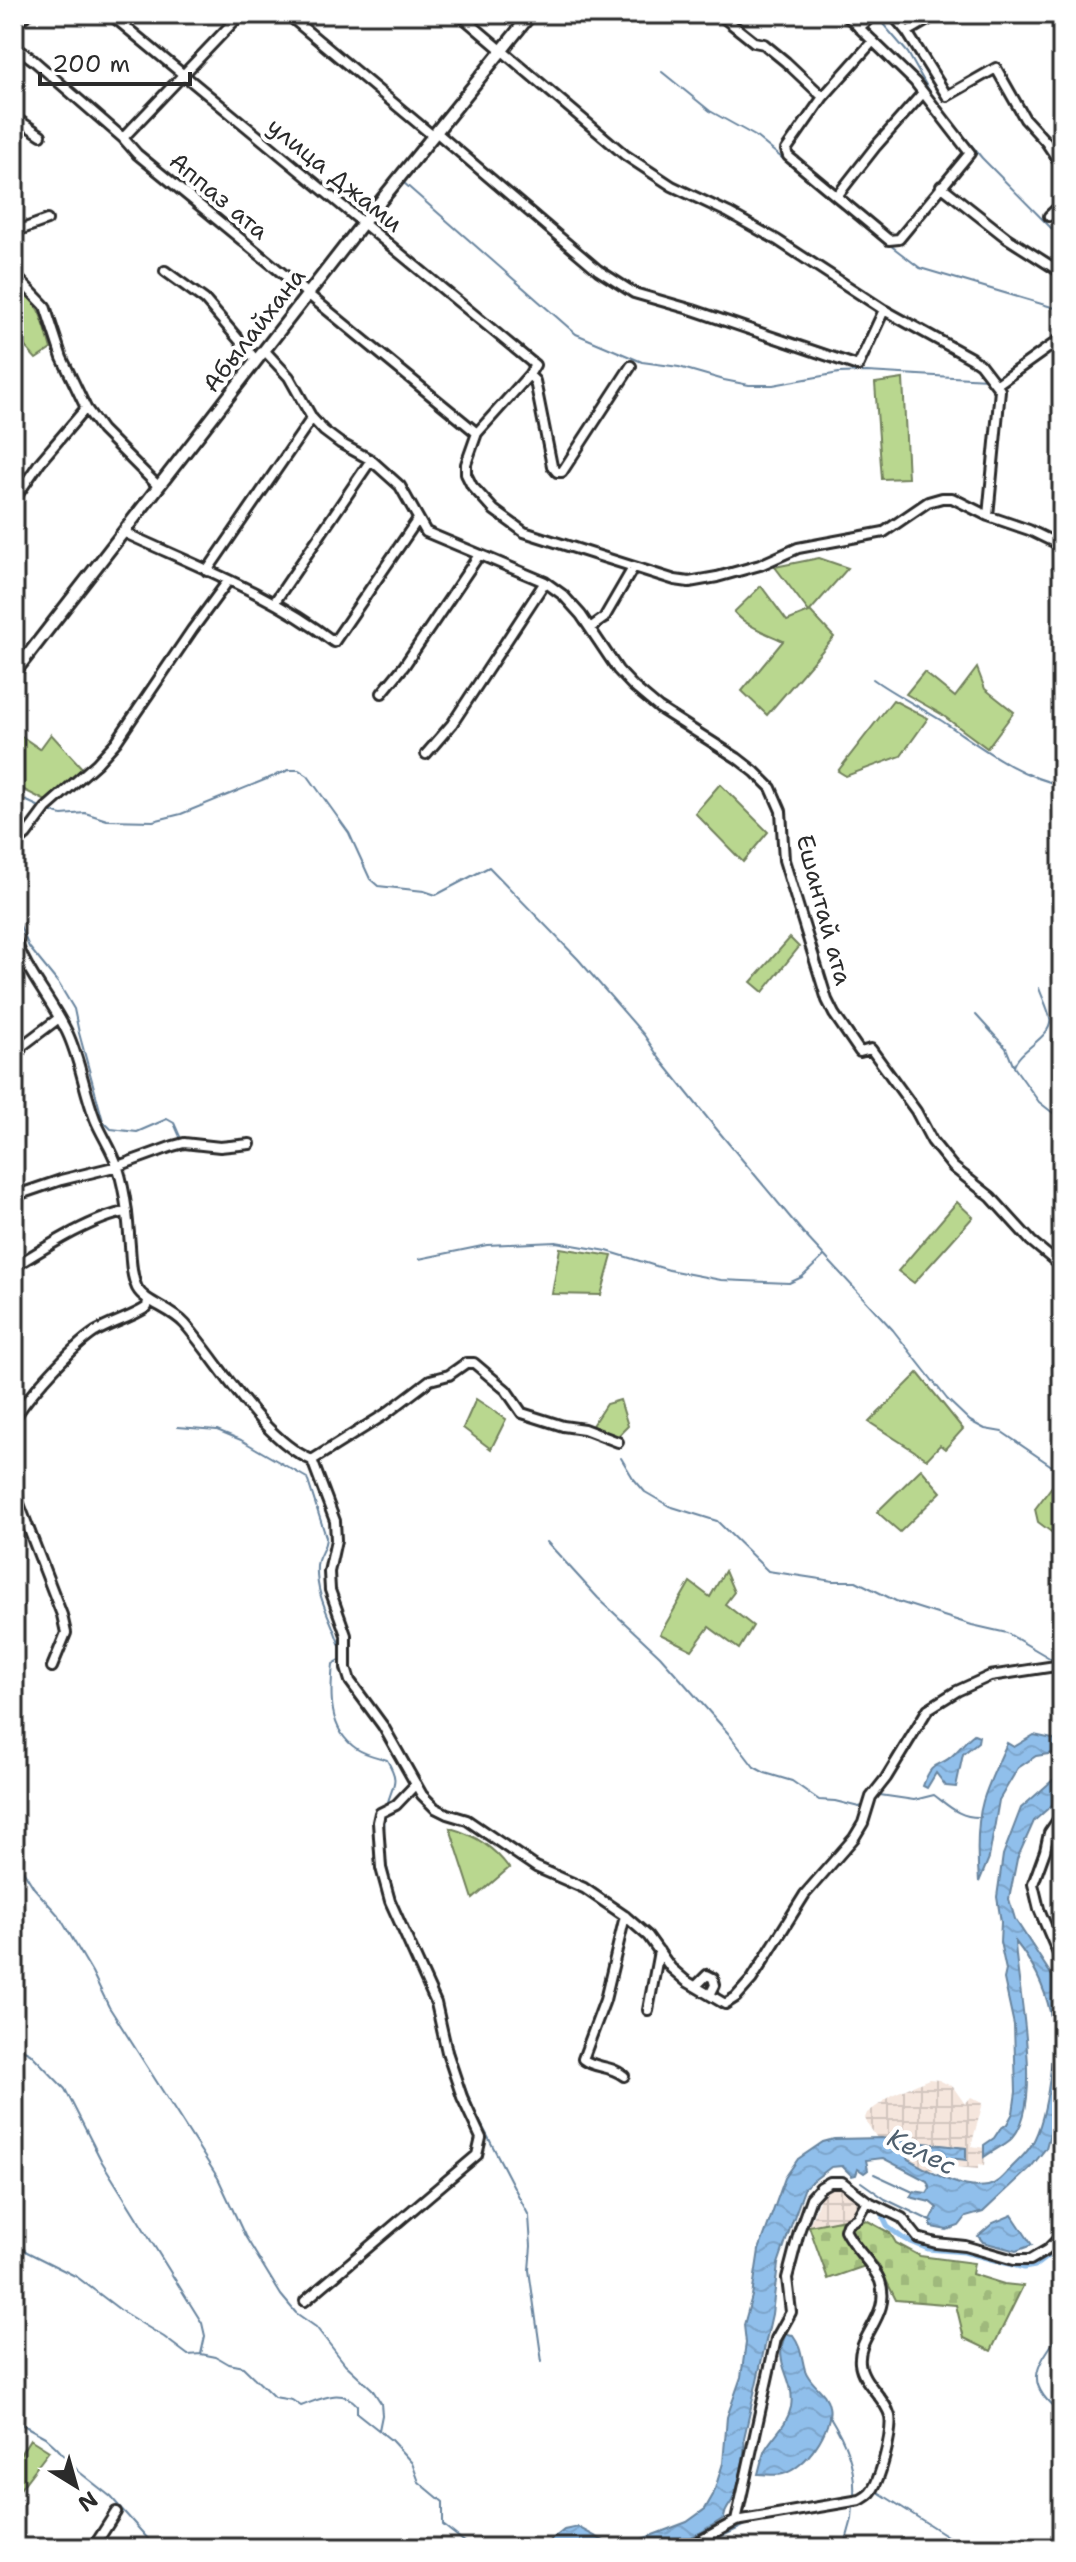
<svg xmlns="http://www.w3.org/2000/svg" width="1076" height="2562" viewBox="0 0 1076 2562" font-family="'Shantell Sans',sans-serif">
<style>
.industrial{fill:url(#industrial-grid)}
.green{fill:#b9d78f;stroke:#72815d;stroke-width:2}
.cemetery{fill:url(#cemetery-stones);stroke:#72815d;stroke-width:2}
.water{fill:url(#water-waves);stroke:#68849e;stroke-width:2}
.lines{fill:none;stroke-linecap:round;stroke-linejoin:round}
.stream{stroke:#68849e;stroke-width:2}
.canal{stroke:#90bfeb;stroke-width:5}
.minor-casing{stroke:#2b2b2b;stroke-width:14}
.major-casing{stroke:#2b2b2b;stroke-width:16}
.minor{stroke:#fff;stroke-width:8}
.major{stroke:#fff;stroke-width:10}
.labels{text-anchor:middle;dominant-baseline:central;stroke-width:8;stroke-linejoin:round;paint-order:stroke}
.street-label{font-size:24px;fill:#2b2b2b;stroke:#fff}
.water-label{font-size:26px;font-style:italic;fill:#4e5f6e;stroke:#fff}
</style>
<defs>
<pattern id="industrial-grid" width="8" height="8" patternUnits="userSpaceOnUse" patternTransform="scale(2)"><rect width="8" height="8" fill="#f5e6dd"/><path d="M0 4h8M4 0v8" fill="none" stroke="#d2c5be"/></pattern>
<pattern id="cemetery-stones" width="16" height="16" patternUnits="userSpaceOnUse" patternTransform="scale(2)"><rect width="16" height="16" fill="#b9d78f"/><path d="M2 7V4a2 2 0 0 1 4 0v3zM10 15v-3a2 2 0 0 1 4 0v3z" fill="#9fb97c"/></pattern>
<pattern id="water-waves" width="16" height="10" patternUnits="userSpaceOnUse" patternTransform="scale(2)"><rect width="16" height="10" fill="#90bfeb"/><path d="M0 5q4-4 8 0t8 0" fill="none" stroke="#7ca4ca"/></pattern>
</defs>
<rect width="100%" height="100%" fill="#fff"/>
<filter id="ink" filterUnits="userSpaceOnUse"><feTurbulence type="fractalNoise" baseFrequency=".0125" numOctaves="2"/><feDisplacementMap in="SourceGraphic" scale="16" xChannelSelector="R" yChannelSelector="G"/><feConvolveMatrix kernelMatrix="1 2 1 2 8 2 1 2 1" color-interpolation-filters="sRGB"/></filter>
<g filter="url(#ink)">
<path class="industrial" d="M929,2079l10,1 14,7 12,17 6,-7 12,6 -12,43 15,2 -2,17 -6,-1v5l-43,-4 -3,7 -24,-13 -3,-7 60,8 1,-11 -89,-11 -10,-15 -2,-5 2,-5 27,-19z
M833,2187h9l10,6 6,11 -4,9 -10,6 -35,7 12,-30z"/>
<path class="green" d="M14,282c28,26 27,32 37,67l-15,10 -17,-19 -5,5z
M903,379l5,99 -26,1 -7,-96z
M819,558l29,10 -38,43 24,26 -67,78 -25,-24 41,-50c-17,-8 -37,-15 -49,-29l27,-26 26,35 22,-9 -34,-45z
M977,668l8,21 29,23 -27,36 -46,-34 -35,-20 18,-22 31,25z
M893,700l35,18 -27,38 -55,20 -8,-5z
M14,731l26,18 11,-15 32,35 -37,32 -32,-16z
M720,784l48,48 -25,30 -48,-49z
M790,938l9,9 -36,45 -12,-10z
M957,1202l16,15 -59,66 -16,-12z
M560,1248l52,8 -11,39 -49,-1z
M918,1373l45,56 -18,20 -5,-4 -13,14 -58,-37z
M476,1399l30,20 -15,30 -28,-21z
M620,1400l8,26 -11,11 -26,-10 15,-23z
M921,1469l20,23 -41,40 -23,-20z
M1056,1481l6,4v55l-24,-18 -3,-13z
M725,1571l9,21 -9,12 28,22 -14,23 -30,-22 -17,23 -32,-16 30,-52 20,15z
M450,1828c25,7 44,19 59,40l-36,31z
M30,2439l19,12 -35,46v-33z"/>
<path class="cemetery" d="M844,2219c-5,18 13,33 24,46l-40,14 -19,-53z
M866,2220l24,13 6,10 24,13 54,7 -2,11 32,10 19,2 -32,65 -27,-13 -8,-33 -60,-5 -18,-36 -25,-29 -2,-8z"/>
<path class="water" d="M974,1734l5,2 -1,6 -15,12 -7,33 -10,-1 -10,-13 -9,15 -4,-2c10,-29 16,-16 32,-33 7,-7 11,-13 19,-19z
M1034,1735l28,6v11l-26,4 -18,12 -19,32 -10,58 -10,24c-2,-26 -3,-57 4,-81 6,-20 16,-39 24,-58l7,4z
M1062,1772v24l-28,25 -17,38 -8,40 6,20 37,57 5,16 5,18v94l-3,-4 -13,48 -15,19 -48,45 -17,5 -7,9 -12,4 -16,-3v-7l6,-12 -7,-6 -20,-5 4,-6 13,2 3,-5 -3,-7 -44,-23 -17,2 2,10 -4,3 -6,-4 -2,6 -4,1 -10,-10 -11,1 -26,20 -13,36 -14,41 -6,50 -28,124c2,16 -5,48 -12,63 -4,7 -7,8 -8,17l-22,14 -33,16h-128l23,-18 14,-3 33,18 10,2 66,-25 18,-13 8,-14 10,-32 4,-46 14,-40 5,-34 -2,-18 8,-29 7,-46 26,-72 13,-19 25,-17 11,-3 47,-1 85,10v12l-61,-7 3,6c24,13 52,32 80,27 10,-2 17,-12 24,-19 7,-7 15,-14 20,-23 16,-28 25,-101 18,-132 -6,-27 -18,-50 -35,-71 1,45 32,166 -5,199 -7,6 -18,11 -26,17v-12l10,-7 6,-9 7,-5 6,-11 3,-21 -2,-67 -10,-46 2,-9 -6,-28 1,-20 -4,-25 6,-42 18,-47z
M1012,2215l20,30 -16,6 -33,-9 -5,-6 15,-13z
M786,2334l7,1c9,12 8,22 12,35 5,15 21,20 24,36 5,22 -24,63 -46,68 -7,2 -17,0 -25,0 2,-7 4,-17 7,-24 9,-16 22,-24 26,-43 5,-30 -20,-43 -5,-73z"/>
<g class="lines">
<path class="stream" d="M877,17l31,36 27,48 47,57 80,81
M662,72l48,39 45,25 104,85
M404,183l172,151 66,28 37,5 45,13 25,5h24l66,-12 28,-1 120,7
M886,242l34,26 142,42
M993,377l7,-2 62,-43
M873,679c22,16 46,27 69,42 38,25 75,55 120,64
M14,795l28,13
M48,811l14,4 23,-2 22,7 46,1 28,-7 108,-44h10l9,6 41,57 21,46 8,7 46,5 12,4 53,-28 89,92 66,76 16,24 49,61 96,115 88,95 54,69 23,22 15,8 17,3 60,41
M14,871l1,40 7,20 7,16 30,37 15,25 5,24 24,88 8,8 26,3 30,-13 7,4 7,16
M1039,988c3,9 9,20 11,30 4,19 -32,31 -36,49l25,35 23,18
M976,1015l30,33 7,17
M419,1259l68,-14 69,-3 51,9 62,19 52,10 68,3 13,-6 21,-20
M178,1427l39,3 24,10 66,38 19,59c0,12 -9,19 -9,29 -2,35 20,60 26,92l-10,6c-3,30 -5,66 24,85 9,6 21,8 30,11 14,24 5,23 0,46
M621,1458l12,20 12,14 24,14 48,15 51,50 65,10h23l40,20 76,24 35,8 46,27h9
M547,1542l51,56 62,58 68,77 26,34 11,6 27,8 27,19 16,1 24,6 6,-2
M871,1804l9,-9 34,5 20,-5c16,12 26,23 47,22
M383,1845l2,-29
M14,1856l20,32 25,28 33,56 17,35 109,171 27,58 36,59 15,18 20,14 29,37 27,25 9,14 1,12 -3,15
M384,1856l11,42 45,104 18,69 17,41 54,104 2,30 -2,24 13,92
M14,2045l16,8 35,36 37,73 100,161 3,13 -4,18
M874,2174l39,18
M861,2182l24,17 48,23
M14,2241l13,11 50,25 46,35 41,25 24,18 13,-1 15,3 12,7 15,3 31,30 18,3 9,6c19,-7 40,-19 56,-1v8l34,27 21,23 7,19 24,20v23l23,18 29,5
M1062,2330c-25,36 -41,52 0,84
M829,2415c16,26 27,51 25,81
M14,2420l31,17 11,10 22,24 33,26 45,51
M878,2492l88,56
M697,2548l53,-25
M844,2548l8,-29 1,-13"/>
<path class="canal" d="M882,2215l6,12 16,12 24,10 36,3 60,16 11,-2 27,-21"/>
<g class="minor-casing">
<path id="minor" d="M110,14l425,351 -6,10 -52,58 -11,31v10l6,12 22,24 30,22 151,48 14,2 28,-5 43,-12 38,-17 86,-16 44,-30 14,-4h10l36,18 41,14 33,16
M287,14l146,122
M459,14l166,141 47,31 57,27 48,27 107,70 87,48 9,6 20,26 -12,126
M719,14l35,28 10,2 22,18 37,35
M845,14l70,68 55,71 -71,86 -10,1 -101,-84 -2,-6 37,-53 50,-56
M892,14l15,18 40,64 49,-28 29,51 21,23 16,24
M14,24l14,-10
M859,28l15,-14
M907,32l31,-18
M14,46l18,13 91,79 14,16 340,279
M14,117l27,18
M436,132l162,138 36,23 59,17 165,56 26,-56
M123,138l118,-124
M941,186l66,52 55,35
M837,196l39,-50 46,-52
M1049,216l13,-12
M14,232l33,-12
M165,271l40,29 51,60
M14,274l31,32 17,52 24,50 16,22 56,56
M264,350l25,27 23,41 12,13 16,12 31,17 29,26 26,46 119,50 18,13 18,20 37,55 16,17 25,21 78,50 18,14 16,16 10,23 3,49 43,140 7,14 26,38 11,-3 45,62 16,30 21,26 38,30 40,44 31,26
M529,375l6,6 17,85 5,6h5l69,-106
M996,385l66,-47
M14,500l26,-38 46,-54
M123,532c71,33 149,62 211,110l84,-123
M1058,544l4,-23
M207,571l105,-153
M274,603l97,-143
M590,628l14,-10 29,-50
M382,693l22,-27 75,-111
M426,754l26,-30 93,-142
M14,845l12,-10 20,-27 51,-45 19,-21 76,-112 36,-49
M14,936c12,36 37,63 53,96 13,27 17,59 28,87 7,17 18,32 23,49 8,26 10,52 12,78 1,14 1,29 7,42 8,15 34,20 48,36 35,40 77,115 127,136
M14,1068l8,-22 37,-28
M14,1196l47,-16 57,-14 55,-20 11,-3 36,4 30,-3
M14,1267c29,-18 80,-51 113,-55
M14,1420c13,-24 58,-73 81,-88 17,-10 36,-14 52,-25l1,-7
M14,1453l4,48 44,114 4,18 -14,34
M312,1460l23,61 1,19 -7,32 1,18 16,45v33l4,13 33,45 39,69 13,13 12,6 20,6 69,47 48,21 41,28 23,20 23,32 15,13 39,23 11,-7 16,-18 53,-85 49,-56 9,-15 8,-26 15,-19 42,-69 29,-18 33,-15 72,-11
M312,1460l72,-45 46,-35 19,-5 17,-12h8l32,27 16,23 41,13 21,3 34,13
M1062,1814l-13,19 -4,18 -12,33 6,25 23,54
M696,1986l11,-11 6,3 2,7 -5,10
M648,2010l11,-59
M624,2076c-15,-12 -29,-7 -41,-17l22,-59 20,-84
M305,2301l172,-146 4,-17 -19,-41 -15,-45 -11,-49 -46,-102 -9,-33 -3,-46 2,-9 16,-8 20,-21
M736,2521l40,-182 15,-27 -4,-34 12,-46 12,-34 10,-11 9,-5h12l25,19 35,17 16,20 18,5 29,3 49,14h16l17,-10 15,-15
M93,2548l23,-36
M687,2548l49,-27 124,-21c5,-3 6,-3 10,-7 10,-11 23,-62 20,-77 -5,-19 -28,-33 -30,-53 -3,-28 32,-48 20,-82 -8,-19 -26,-32 -35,-51l2,-6 10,-6 10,-17"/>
</g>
<g class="major-casing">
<path id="major" d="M14,673l349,-450 168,-209"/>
</g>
<use href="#minor" class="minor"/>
<use href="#major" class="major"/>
</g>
</g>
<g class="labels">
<g class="street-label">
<text transform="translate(335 175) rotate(39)">улица Джами</text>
<text transform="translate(219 196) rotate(40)">Аппаз ата</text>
<text transform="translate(254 330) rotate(-52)">Абылайхана</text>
<text transform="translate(824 910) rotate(75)">Ешантай ата</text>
</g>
<g class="water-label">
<text transform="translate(922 2151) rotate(26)">Келес</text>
</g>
</g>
<rect width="1076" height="2562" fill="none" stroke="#fff" stroke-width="48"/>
<rect x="24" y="24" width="1028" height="2514" fill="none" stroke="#2b2b2b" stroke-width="3" filter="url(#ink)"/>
<g transform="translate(76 2486) rotate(143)" stroke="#ffffff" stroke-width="6" paint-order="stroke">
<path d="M0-6L14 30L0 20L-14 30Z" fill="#2b2b2b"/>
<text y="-12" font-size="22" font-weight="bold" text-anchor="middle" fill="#2b2b2b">N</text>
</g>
<path d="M40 72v12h150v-12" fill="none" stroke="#2b2b2b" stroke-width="4"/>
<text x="52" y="72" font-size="24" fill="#2b2b2b" stroke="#ffffff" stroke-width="6" paint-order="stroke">200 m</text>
</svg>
